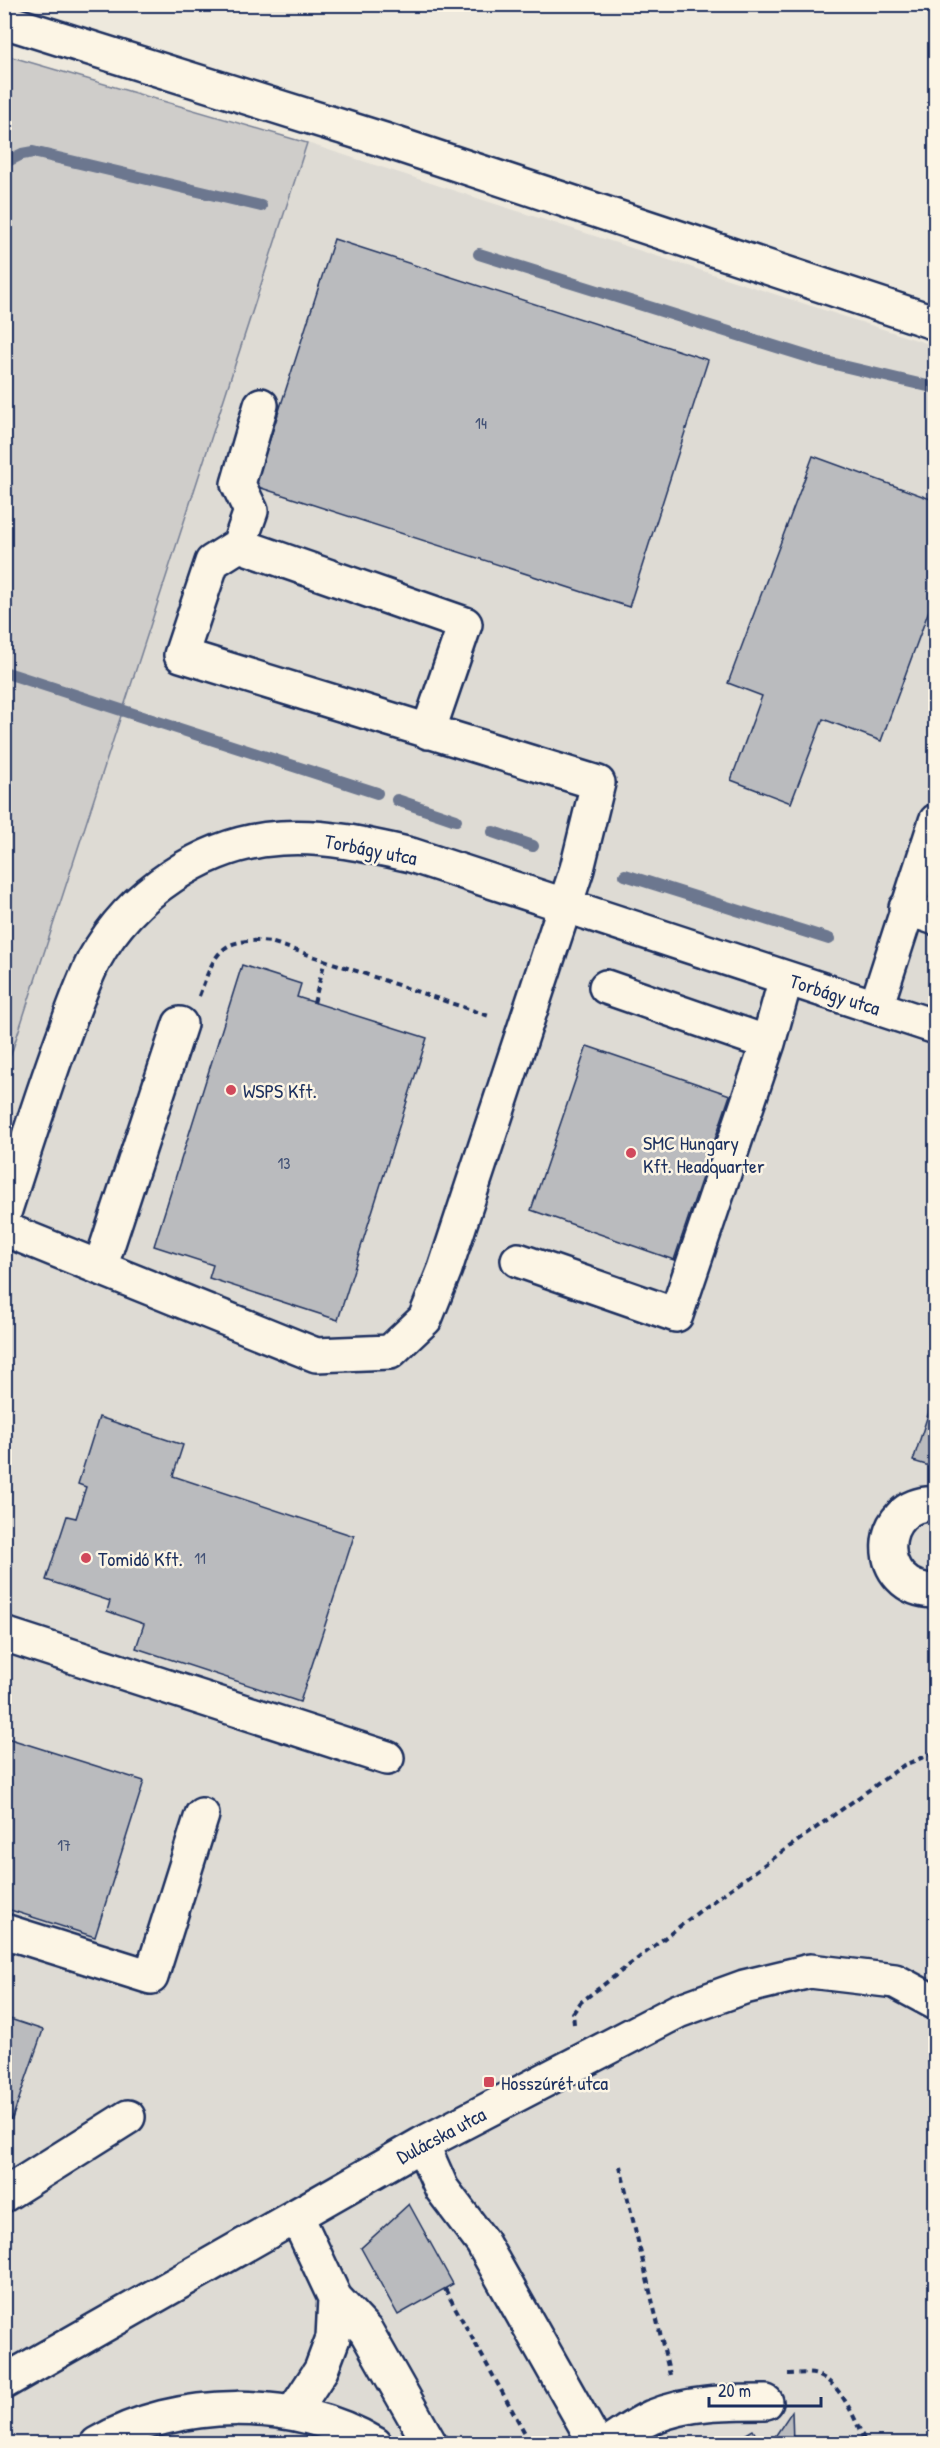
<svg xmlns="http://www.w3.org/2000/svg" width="940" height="2448" viewBox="0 0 940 2448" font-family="'Patrick Hand',sans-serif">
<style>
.built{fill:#dedbd4}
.green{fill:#cfcdca;stroke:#757e94;stroke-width:1.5}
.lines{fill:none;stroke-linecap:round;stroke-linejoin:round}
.stream{stroke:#6c778f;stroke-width:12}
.building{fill:#babbbe;stroke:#1b2f5e;stroke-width:1.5}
.minor-casing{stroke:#1b2f5e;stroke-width:38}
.path{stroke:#1b2f5e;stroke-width:4;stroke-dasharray:6 4.5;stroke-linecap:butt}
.minor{stroke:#fcf5e5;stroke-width:33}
.poi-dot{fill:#d1495b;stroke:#fcf5e5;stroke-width:2}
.labels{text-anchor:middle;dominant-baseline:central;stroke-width:5;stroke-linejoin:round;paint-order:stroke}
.number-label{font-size:16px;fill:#435276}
.street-label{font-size:20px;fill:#1b2f5e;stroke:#fcf5e5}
.poi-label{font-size:20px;fill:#1b2f5e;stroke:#fcf5e5;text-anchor:start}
</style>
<rect width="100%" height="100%" fill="#eee9dd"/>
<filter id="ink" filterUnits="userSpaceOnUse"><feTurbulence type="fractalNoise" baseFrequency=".0167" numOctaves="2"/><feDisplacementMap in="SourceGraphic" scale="12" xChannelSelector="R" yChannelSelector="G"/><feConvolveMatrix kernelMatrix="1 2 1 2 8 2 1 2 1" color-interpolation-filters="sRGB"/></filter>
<g filter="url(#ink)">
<path class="built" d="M307,143l628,203v2097l-930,1v-1371z"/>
<path class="green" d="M5,55l302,88 -302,930 -1,-1018z"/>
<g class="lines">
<path class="stream" d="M4,163l18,-9 11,-2 228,54
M479,254l343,107 114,27
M4,672l373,121
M397,800l59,20
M493,832l40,14
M625,875l204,64"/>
</g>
<path class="building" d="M334,239l374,121 -79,247 -374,-121z
M813,456l123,45v90l-55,150 -58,-22 -32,84 -60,-23 31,-84 -34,-13z
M242,965l59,19 -4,13 130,41 -89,282 -129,-42 4,-13 -59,-19z
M587,1046l143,49 -56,165 -143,-50z
M934,1396h2v72l-23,-7z
M99,1417l84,28 -10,31 181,60 -54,166 -164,-54 8,-24 -37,-13 3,-10 -64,-21 21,-64 9,2 10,-31 -8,-3z
M4,1737l140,44 -49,156 -91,-29z
M4,2017l39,13 -31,89 -8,-3z
M409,2204l44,80 -55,31 -37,-67z
M792,2411l1,33h-23z
M753,2430l8,14h-32z"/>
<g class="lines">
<g class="minor-casing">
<path id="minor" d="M4,21l380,119 552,183
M239,545l12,-34 -13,-27 23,-79
M906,908l30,10
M606,987l162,56
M876,1007l60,-186
M4,1213c19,-58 37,-116 58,-173 10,-27 19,-54 32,-80 36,-66 111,-118 187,-122 44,-3 87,7 130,17l525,172
M4,1229l312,126 74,-3 35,-33 20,-50 132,-400 21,-86c-139,-42 -278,-86 -417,-128l31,-93 27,-17 226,79 -37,108
M518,1260l158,55 92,-272 18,-65
M100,1268l80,-244
M936,1504c-61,-4 -65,87 0,87
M4,1634l383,124
M4,1931l147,46 51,-162
M422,2144l20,45 40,53 114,202
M4,2195l124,-78
M297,2217l38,81 31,33 64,113
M4,2382l418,-238 256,-133 66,-24 66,-16 85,10 41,22
M293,2413l28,-43 12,-32 2,-40
M97,2444c79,-47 200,-48 278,0
M608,2444c14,-9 28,-20 44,-27 37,-15 75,-15 114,-15"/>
</g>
<path class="path" d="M199,996c16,-42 20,-60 72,-54l221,75
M314,1003l11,-43
M574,2024l-1,-11 8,-11 124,-95 199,-142 32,-13
M620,2166l50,209
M445,2289l86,155
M788,2374c8,0 20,-2 29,1 25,8 39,47 49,69"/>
<use href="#minor" class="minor"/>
</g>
</g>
<g class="poi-dot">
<circle cx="231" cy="1090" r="6"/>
<circle cx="631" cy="1153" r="6"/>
<circle cx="86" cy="1558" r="6"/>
<rect x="483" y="2076" width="12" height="12" rx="3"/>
</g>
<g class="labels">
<g class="number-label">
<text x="481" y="423">14</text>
<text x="284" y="1163">13</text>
<text x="200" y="1558">11</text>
<text x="64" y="1845">17</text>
</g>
<g class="street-label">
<text transform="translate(371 849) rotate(11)">Torbágy utca</text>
<text transform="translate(835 994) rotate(18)">Torbágy utca</text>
<text transform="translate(441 2135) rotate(-28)">Dulácska utca</text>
</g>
<g class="poi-label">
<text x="243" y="1090">WSPS Kft.</text>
<text x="643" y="1142">SMC Hungary<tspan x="643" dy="23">Kft. Headquarter</tspan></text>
<text x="98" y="1558">Tomidó Kft.</text>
<text x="501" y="2082">Hosszúrét utca</text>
</g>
</g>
<rect width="940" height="2448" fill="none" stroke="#fcf5e5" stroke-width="24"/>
<rect x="12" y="12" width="916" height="2424" fill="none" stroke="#1b2f5e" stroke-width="2" filter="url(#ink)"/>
<path d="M709 2397v9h112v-9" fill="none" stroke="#1b2f5e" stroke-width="3"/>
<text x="718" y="2397" font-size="18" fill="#1b2f5e" stroke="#fcf5e5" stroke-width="4.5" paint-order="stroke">20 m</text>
</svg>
